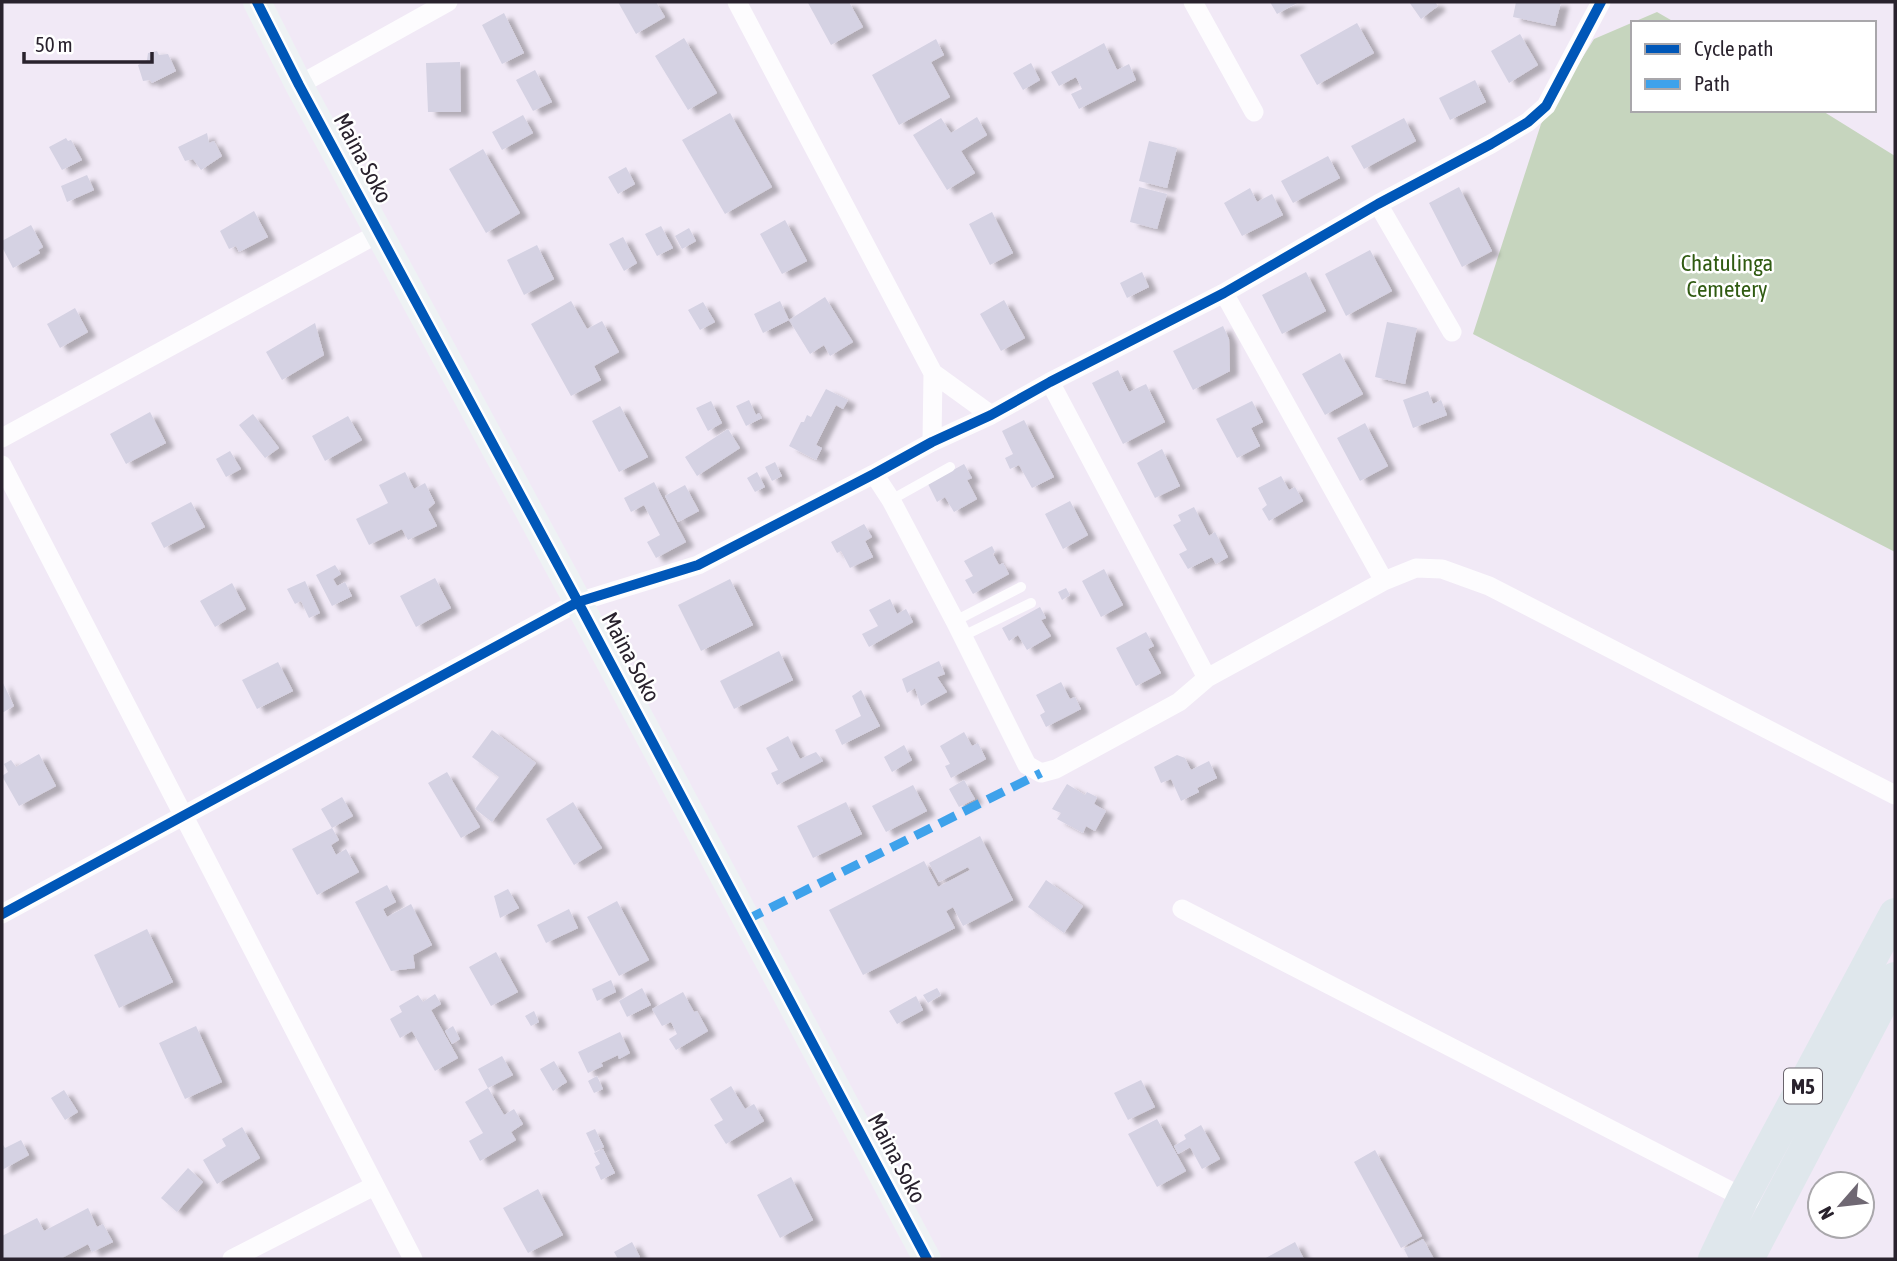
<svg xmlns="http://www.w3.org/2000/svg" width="1897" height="1261" viewBox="0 0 1897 1261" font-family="'Asap Condensed',sans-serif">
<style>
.green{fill:#c6d5be}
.building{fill:#d5d2e3;filter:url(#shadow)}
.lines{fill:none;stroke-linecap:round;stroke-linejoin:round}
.lane{stroke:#fdfcfe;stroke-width:10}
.street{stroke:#fdfcfe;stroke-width:19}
.secondary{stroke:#eef2f4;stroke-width:28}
.primary{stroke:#dfe7ec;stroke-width:32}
.quiet{stroke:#3ea2eb;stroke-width:9;stroke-dasharray:18 9;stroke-linecap:butt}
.cycleway-casing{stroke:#fff;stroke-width:15}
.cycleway{stroke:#0057b8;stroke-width:10}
.labels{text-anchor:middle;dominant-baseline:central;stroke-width:5;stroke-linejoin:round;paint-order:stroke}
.shield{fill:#fff;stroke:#69646c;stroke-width:2}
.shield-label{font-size:21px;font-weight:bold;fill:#29222d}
.street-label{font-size:23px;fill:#29222d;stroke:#fff}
.park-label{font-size:23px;fill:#305b12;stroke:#fff}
</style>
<defs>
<filter id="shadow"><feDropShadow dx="8" dy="4.5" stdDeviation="2" flood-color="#0004"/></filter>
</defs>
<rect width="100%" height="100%" fill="#f1e9f6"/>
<path class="green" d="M1657,12l19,11h-43v87h188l74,46v396l-422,-218 68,-210 53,-85z"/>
<path class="building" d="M618,2h38l9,15 -29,17z
M810,2h39l14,25 -32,18 -23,-42z
M1270,2h29l-22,12z
M1409,2h26l3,4 -17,13z
M1516,2h45l-6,24 -42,-9z
M504,13l20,40 -22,11 -20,-39z
M1357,23l17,30 -57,32 -17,-30z
M1520,34l18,31 -29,18 -18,-32z
M684,38l33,55 -29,17 -33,-54z
M936,39l8,16 -13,7 19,35 -51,28 -27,-50z
M1104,43l13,27 12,-6 7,16 -57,29 -8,-15 11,-5 -6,-12 -17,9 -8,-14z
M157,51l2,4 9,-1 8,17 -24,12 -2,-3 -7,1 -5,-16 9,-5 1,-7z
M460,62l1,50h-33l-2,-49z
M1031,63l9,17 -17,10 -10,-17z
M535,70l17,32 -19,9 -17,-31z
M1475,80l11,22 -36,18 -11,-22z
M730,113l42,74 -47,27 -43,-74z
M523,115l10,18 -31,17 -10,-18z
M977,117l10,18 -26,16 14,22 -28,17 -34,-55 28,-17 10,15z
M1404,118l12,23 -52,28 -13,-23z
M207,133l2,10 5,-2 8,15 -21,14 -8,-11 -8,2 -7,-14z
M66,138l2,3 3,-1 11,20 -20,10 -13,-23z
M1149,141l28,7 -10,40 -28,-7z
M483,149l37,64 -34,20 -37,-64z
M1328,156l12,22 -47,25 -12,-22z
M626,167l9,17 -17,10 -10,-17z
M87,175l7,15 -27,12 -6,-16z
M1139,187l28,7 -10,35 -27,-7z
M1459,187l33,64 -30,16 -33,-64z
M1250,188l7,14 15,-8 11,21 -41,21 -18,-33z
M254,211l14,26 -29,15 -3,-6 -7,3 -9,-18z
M992,212l21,41 -23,12 -21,-41z
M785,220l22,41 -25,13 -22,-40z
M31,225l12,22 -5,3 2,3 -27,15 -11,-21v-6z
M661,226l12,22 -16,8 -12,-22z
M689,228l7,13 -14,8 -7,-13z
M623,237l14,26 -13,8 -15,-27z
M537,245l17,34 -30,16 -17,-35z
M1370,250l22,41 -46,25 -21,-42z
M1142,272l7,15 -22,11 -7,-15z
M1306,272l20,39 -44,23 -20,-39z
M825,297l28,45 -23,14 -6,-11 -14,9 -21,-34z
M1004,300l21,38 -24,13 -21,-37z
M571,301l16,28 15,-8 17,31 -25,14 7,14 -30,16 -40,-72z
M780,301l9,19 -26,13 -9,-19z
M703,302l12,20 -15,8 -12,-20z
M75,308l13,24 -28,16 -13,-24z
M1387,322l30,6 -12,56 -30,-7z
M315,323l9,32 -42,25 -16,-28z
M1223,326l6,13 1,32 -37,19 -20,-39z
M1340,353l23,41 -38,21 -23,-41z
M1118,370l11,22 17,-8 19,38 -42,22 -31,-61z
M826,389l22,11 -5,9 -7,-4 -20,40 6,3 -6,12 -27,-14 12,-24h3l3,-7 4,2z
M1428,391l5,13 8,-4 6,15 -34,13 -10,-28z
M749,400l7,15 3,-2 3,5 -16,8 -10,-20z
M711,401l11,22 -14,8 -12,-23z
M1252,401l11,21 -12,6 9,18 -23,12 -21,-39z
M620,406l28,51 -29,15 -27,-51z
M150,412l16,31 -40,21 -16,-30z
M253,414l26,34 -14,10 -26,-33z
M348,416l14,24 -37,21 -13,-25z
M1024,420l30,57 -22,11 -13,-23 -9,4 -5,-11 8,-4 -11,-23z
M1365,423l23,43 -28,15 -23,-43z
M728,429l12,19 -43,28 -12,-19z
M1162,449l18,37 -25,12 -18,-35z
M230,451l11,18 -15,8 -10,-18z
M775,462l7,14 -10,5 -7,-14z
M964,464l8,14 -5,2 10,19 -23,13 -9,-15 -8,5 -9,-18z
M405,472l9,17 11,-6 10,20 -7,6 9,17 -29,14 -6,-11 -33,16 -13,-26 32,-16 -9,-18z
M757,472l8,15 -10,5 -8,-14z
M1281,476l8,14 6,-3 8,14 -34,20 -7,-12 5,-4 -9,-17z
M654,482l32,60 -30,16 -9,-16 13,-7 -16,-30 -13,7 -7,-14z
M685,485l14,26 -21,11 -13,-26z
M1070,501l18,34 -25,14 -18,-35z
M191,502l14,25 -41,21 -13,-25z
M1194,507l15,29 6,-4 13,25 -12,7 -4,-7 -24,12 -9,-15 8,-4 -14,-25 8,-4 -3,-6z
M864,524l8,13 -7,4 8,16 -23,11 -9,-17 -4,2 -6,-11z
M992,546l3,6 -2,2 6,11 4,-2 6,11 -36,20 -8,-14 8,-4 -9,-15z
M335,565l6,9 -8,5 4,7 8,-4 7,14 -20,10 -16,-31z
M1104,569l19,36 -22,12 -19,-36z
M435,578l16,30 -35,19 -16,-31z
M730,579l23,46 -52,26 -23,-46z
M305,581l15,32 -11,5 -8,-17 -6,3 -8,-15z
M232,583l14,26 -31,18 -15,-26z
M1066,588l4,7 -8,5 -4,-8z
M890,599l7,15 9,-5 7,13 -44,25 -7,-13 16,-8 -9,-16z
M1040,607l6,11 -5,2 10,16 -24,14 -9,-15 -9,6 -7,-13z
M1146,632l8,14 -6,3 13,24 -25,13 -20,-38z
M779,651l14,29 -59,29 -14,-28z
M939,661l6,13 -8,3 10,15 -26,14 -6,-18 -8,5 -5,-14z
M278,662l15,29 -36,18 -15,-29z
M2,681l12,25 -12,7z
M1061,682l9,17 5,-2 6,12 -35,18 -6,-12 5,-3 -9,-17z
M861,690l19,36 -38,19 -7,-15 26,-14 -9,-20z
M492,730l44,33 -44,59 -17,-13 24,-32 -27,-20z
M964,732l8,14 6,-3 8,16 -35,19 -6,-12 5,-2 -10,-18z
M788,736l12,23 16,-7 7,9 -46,24 -6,-12 7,-3 -12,-22z
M904,745l8,15 -20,12 -8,-15z
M39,754l17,32 -37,20 -17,-30 6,-4 -4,-8 7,-4 5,7z
M1177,755l8,3 6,12 18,-9 8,17 -20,10 2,4 -18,9 -10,-22 -10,4 -7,-16z
M447,772l33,55 -19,11 -33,-55z
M964,780l11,19 -16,8 -10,-18z
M1067,784l18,11 2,-3 10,5 -3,7 12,7 -11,20 -9,-5 -3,7 -26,-14 4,-6 -9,-4z
M913,785l14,26 -41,21 -14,-26z
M342,797l11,19 -21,12 7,12 -8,5 5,10 10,-6 13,23 -42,23 -25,-46 40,-21 -11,-19z
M573,802l29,46 -28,17 -28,-46z
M846,802l16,32 -49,24 -16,-32z
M980,836l33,64 -50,26 -10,-19 -7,4 9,17 -92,47 -34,-65 95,-49 14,26 32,-17 -2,-3 -29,15 -10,-19z
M1046,880l37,26 -19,27 -36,-26z
M387,885l9,17 -13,7 4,8 24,-13 21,41 -19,10 2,13 -24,3 -36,-69z
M508,889l11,19 -19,10 -6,-22z
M617,901l32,59 -30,16 -32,-59z
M569,909l9,19 -32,15 -9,-18z
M147,929l26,53 -54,26 -25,-53z
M496,952l22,40 -27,14 -22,-39z
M611,980l5,12 -19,9 -5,-12z
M642,988l9,17 -24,12 -8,-16z
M937,988l4,7 -13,8 -5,-8z
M683,992l11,20 3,-1 11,20 -32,19 -7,-11 8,-5 -6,-12 -9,4 -10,-17z
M435,994l6,10 -10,6 27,48 -23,13 -23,-40 -12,7 -10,-19 12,-7 -3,-6 19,-11 5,7z
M916,996l7,14 -26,14 -8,-13z
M534,1011l5,11 -8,4 -6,-10z
M196,1026l26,56 -37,17 -26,-56z
M453,1026l7,13 -8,5 -7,-13z
M620,1032l10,21 -11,6 -1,-4 -17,8 2,3 -15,7 -10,-21z
M502,1056l11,19 -25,13 -10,-19z
M554,1061l13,21 -14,9 -13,-22z
M597,1076l6,13 -9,4 -6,-12z
M1141,1080l14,27 -27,13 -14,-27z
M731,1086l14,23 9,-5 10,17 -38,23 -12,-19 9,-5 -13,-21z
M488,1088l16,27 10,-6 9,15 -12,8 5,8 -36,21 -11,-20 14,-8 -18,-31z
M64,1090l14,22 -13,8 -14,-22z
M1157,1119l29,52 -29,16 -29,-53z
M1201,1125l19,34 -18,10 -12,-22 -12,7 -4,-8 12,-7 -2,-4z
M242,1127l18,31 -43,26 -14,-24 23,-14 -4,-7z
M595,1129l9,18 -9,5 -9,-19z
M21,1140l8,15 -27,15v-27l3,5z
M603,1149l12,24 -14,7 -6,-13 5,-3 -6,-11z
M1375,1150l47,86 -21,12 -47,-86z
M188,1168l15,14 -26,30 -16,-14z
M791,1177l22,43 -33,18 -23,-43z
M538,1189l25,46 -35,18 -25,-45z
M88,1208l9,19 6,-3 10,18 -21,10 -4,-8 -28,15h-58v-23l35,-18 7,13z
M1423,1239l11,20h-25l-5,-10z
M632,1242l8,15 -3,2h-19l-4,-7z
M1295,1242l9,17h-40z"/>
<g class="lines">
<path class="lane" d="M891,500l59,-33
M955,621l66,-34
M963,636l68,-33"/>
<path class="street" d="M737,2l196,371 58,42
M1193,2l61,110
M299,85l149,-83
M1378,204l74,128
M1224,293l160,288
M1050,382l157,296
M2,438l377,-205
M932,442l1,-69
M2,465l411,794
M874,474l17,26 64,121 72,144 14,8 15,-4 123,-67 28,-24 177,-97 32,-13 26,1 47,17 406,209
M1182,909l568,292
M2,914l576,-312 120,-37 176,-91 58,-32 59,-27 59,-33 174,-89 154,-89 113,-60 37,-22 18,-16 55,-104
M232,1259l142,-73"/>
<path class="secondary" d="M257,2l42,83 279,517 349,657"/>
<path class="primary" d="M1714,1259l29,-61 152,-284
M1748,1259l147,-281"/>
<path class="quiet" d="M746,920l295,-147"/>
<g class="cycleway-casing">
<path id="cycleway" d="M257,2l42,83 279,517 349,657
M2,914l576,-312 120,-37 176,-91 58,-32 59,-27 59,-33 174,-89 154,-89 113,-60 37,-22 18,-16 55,-104"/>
</g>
<use href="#cycleway" class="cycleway"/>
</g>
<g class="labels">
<rect class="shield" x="1784" y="1068.5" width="38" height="35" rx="5"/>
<g class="shield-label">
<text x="1803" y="1086">M5</text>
</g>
<g class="street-label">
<text transform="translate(363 158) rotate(62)">Maina Soko</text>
<text transform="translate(631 657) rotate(62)">Maina Soko</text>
<text transform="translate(897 1158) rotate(62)">Maina Soko</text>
</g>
<g class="park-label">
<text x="1727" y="263">Chatulinga<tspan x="1727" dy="26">Cemetery</tspan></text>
</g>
</g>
<rect width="1897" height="1261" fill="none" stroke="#29222d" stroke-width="7"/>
<rect x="1631" y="21" width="245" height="91" fill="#ffffff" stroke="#a9a7ab" stroke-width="2"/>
<rect x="1645" y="44" width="35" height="10" fill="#0057b8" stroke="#a9a7ab" stroke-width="2"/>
<text x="1694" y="56" font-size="21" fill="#29222d">Cycle path</text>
<rect x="1645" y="79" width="35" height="10" fill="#3ea2eb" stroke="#a9a7ab" stroke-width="2"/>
<text x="1694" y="91" font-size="21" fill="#29222d">Path</text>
<g transform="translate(1841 1205) rotate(242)"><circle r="33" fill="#ffffff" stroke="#a9a7ab" stroke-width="2"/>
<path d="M0-5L12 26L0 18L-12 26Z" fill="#6f6873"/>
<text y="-10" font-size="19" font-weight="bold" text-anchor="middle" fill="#29222d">N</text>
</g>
<path d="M24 52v10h128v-10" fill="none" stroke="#29222d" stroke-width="3.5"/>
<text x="35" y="52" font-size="21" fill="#29222d" stroke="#ffffff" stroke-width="5" paint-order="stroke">50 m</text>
</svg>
